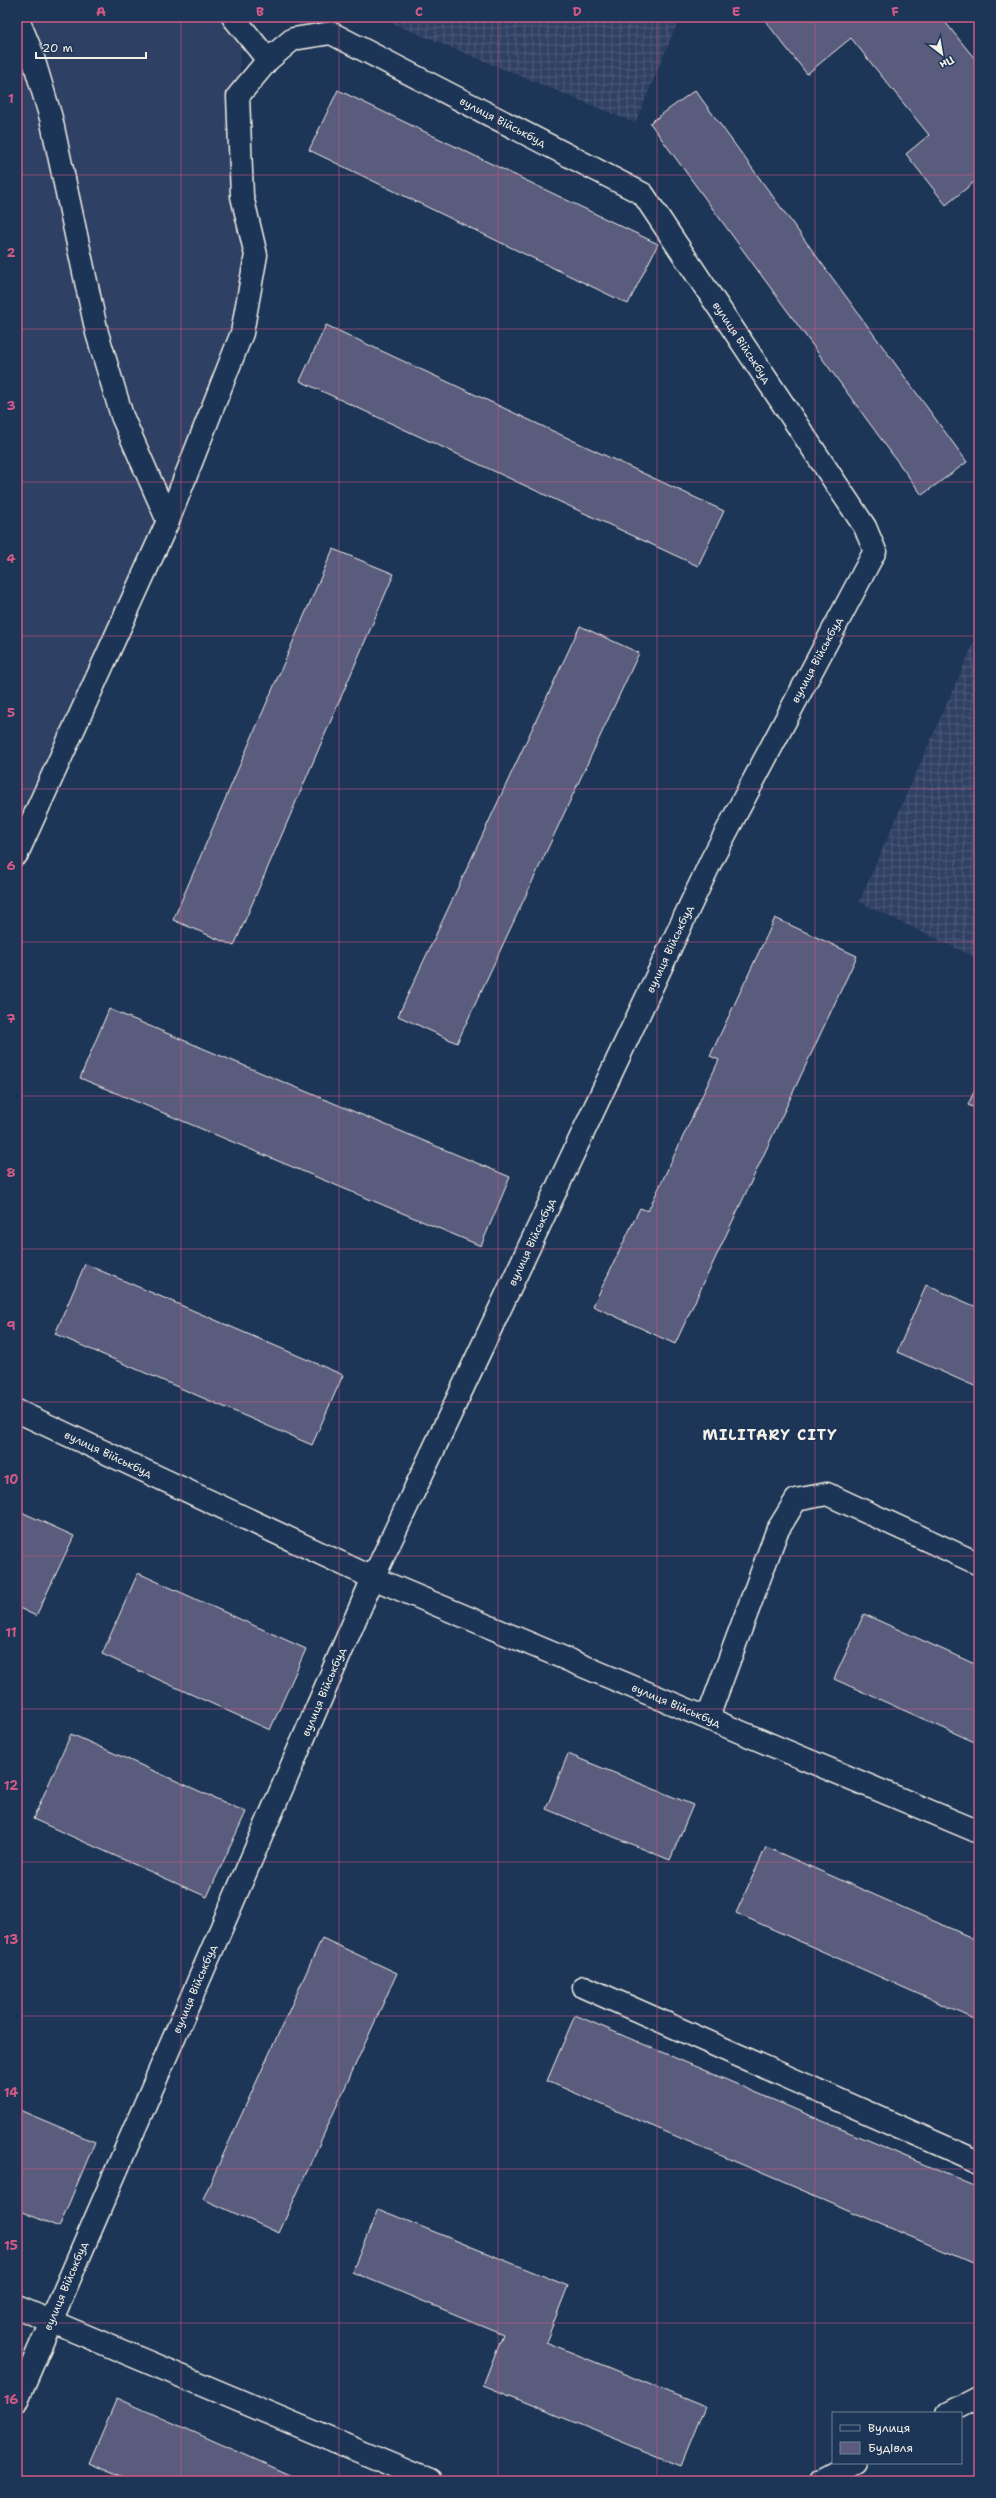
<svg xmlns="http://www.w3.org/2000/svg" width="996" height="2498" viewBox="0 0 996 2498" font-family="'Shantell Sans',sans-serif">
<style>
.built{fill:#2f4063}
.industrial{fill:url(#industrial-grid)}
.building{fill:#5a5b7e;stroke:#f4f1e8}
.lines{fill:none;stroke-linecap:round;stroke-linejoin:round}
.minor-casing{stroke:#f4f1e8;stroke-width:25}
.minor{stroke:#1d3557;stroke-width:22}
.grid{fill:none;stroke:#d15985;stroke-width:1;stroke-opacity:0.55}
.labels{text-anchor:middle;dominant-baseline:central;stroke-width:3;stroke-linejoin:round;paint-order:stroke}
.street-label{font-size:11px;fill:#f4f1e8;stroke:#1d3557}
.district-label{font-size:15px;font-weight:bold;letter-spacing:1px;fill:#f4f1e8;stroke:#1d3557}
.neatline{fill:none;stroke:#d15985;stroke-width:1.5}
.grid-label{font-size:13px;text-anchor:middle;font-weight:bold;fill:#d15985}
</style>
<defs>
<pattern id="industrial-grid" width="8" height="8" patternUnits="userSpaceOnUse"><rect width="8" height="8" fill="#2f4063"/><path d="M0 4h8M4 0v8" fill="none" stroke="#4e5c79"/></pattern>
</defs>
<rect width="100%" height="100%" fill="#1d3557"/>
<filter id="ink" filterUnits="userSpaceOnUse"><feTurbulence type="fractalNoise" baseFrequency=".025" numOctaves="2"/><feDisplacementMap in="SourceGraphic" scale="8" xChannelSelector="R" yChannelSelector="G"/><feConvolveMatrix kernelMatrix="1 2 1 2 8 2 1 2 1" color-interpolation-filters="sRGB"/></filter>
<g filter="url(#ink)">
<path class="built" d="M17,17h226l-5,79 18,159 -14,78 -225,514z"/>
<path class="industrial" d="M377,17h303l-45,106z
M979,631v328l-120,-57z"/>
<path class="building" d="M772,17h169l38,47v114l-33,27 -40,-51 23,-19 -78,-97 -44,36 -41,-52z
M338,90l320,154 -30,60 -319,-154z
M695,90l272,372 -45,33 -272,-372z
M326,325l398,186 -26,55 -398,-185z
M333,549l61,25 -160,372 -61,-26z
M580,626l59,27 -182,390 -59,-27z
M775,918l82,38 -182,388 -82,-38 47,-98 8,3 71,-151 -9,-4z
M109,1009l401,168 -29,69 -401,-168z
M979,1081v29l-11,-5z
M85,1264l258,111 -31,70 -257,-111z
M926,1285l53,23v80l-82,-36z
M17,1510l57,26 -38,80 -19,-9z
M138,1573l168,76 -36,81 -168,-76z
M864,1614l115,52v78l-145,-65z
M71,1734l175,78 -39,85 -174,-78z
M568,1754l125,51 -23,55 -124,-51z
M766,1847l213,94v80l-243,-108z
M322,1938l75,35 -118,260 -76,-34z
M575,2015l404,173v78l-432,-185z
M17,2109l78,33 -36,85 -42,-17z
M378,2209l190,77 -22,56 159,65 -24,59 -198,-81 20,-51 -151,-62z
M117,2398l187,83h-174l-41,-18z"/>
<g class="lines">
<g class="minor-casing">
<g id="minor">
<path d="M17,17l14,34 20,67 46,215 25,83 46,105"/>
<path d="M233,17l35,43"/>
<path id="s1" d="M17,854l151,-333 74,-188 14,-78 -14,-59 -4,-100 30,-36 25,-21 38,-6 312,161 222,333 10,24 -163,308 -339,719 -356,822"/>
<path id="s2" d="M17,1411l356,167 606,254"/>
<path d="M708,1717l69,-186 19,-31 31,-6 152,70"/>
<path d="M584,1987l395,175"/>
<path d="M17,2307l413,174"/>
<path d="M948,2413l31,-16"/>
<path d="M821,2481l34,-18"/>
</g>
</g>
<use href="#minor" class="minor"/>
</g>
</g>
<path class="grid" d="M181,17v2464M339,17v2464M498,17v2464M657,17v2464M815,17v2464M17,175h962M17,329h962M17,482h962M17,636h962M17,789h962M17,942h962M17,1096h962M17,1249h962M17,1402h962M17,1556h962M17,1709h962M17,1862h962M17,2016h962M17,2169h962M17,2323h962"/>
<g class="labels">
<g class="street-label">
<text stroke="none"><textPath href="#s1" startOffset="1119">вулиця Військбуд</textPath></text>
<text stroke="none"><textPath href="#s1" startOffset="1455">вулиця Військбуд</textPath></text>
<text transform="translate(817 660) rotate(-62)">вулиця Військбуд</text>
<text transform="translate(670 949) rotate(-65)">вулиця Військбуд</text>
<text transform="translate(532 1242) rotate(-65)">вулиця Військбуд</text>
<text stroke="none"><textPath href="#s2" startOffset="101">вулиця Військбуд</textPath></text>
<text transform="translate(324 1692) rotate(-67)">вулиця Військбуд</text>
<text stroke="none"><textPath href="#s2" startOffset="722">вулиця Військбуд</textPath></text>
<text transform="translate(195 1989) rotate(-67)">вулиця Військбуд</text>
<text transform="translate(66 2286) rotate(-67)">вулиця Військбуд</text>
</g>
<g class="district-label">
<text x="770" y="1435">MILITARY CITY</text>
</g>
</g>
<rect width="996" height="2498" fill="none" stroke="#1d3557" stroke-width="44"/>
<rect x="832" y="2412" width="130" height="52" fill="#1d3557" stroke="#738091"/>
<rect x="840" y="2425" width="20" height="6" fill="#1d3557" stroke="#738091"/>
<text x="868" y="2432" font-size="12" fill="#f4f1e8">Вулиця</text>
<rect x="840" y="2442" width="20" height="12" fill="#5a5b7e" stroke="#738091"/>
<text x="868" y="2452" font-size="12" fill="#f4f1e8">Будівля</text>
<g transform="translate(942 54) rotate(149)" stroke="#1d3557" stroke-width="3" paint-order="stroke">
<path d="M0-3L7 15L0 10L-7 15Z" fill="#f4f1e8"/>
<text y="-6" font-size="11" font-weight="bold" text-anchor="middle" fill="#f4f1e8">Пн</text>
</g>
<path d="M36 52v6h110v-6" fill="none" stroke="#f4f1e8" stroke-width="2"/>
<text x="42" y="52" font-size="12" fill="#f4f1e8" stroke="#1d3557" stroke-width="3" paint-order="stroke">20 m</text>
<rect x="22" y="22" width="952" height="2454" class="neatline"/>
<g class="grid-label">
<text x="101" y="16">A</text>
<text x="260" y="16">B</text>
<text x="419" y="16">C</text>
<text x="577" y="16">D</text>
<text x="736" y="16">E</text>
<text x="895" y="16">F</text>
<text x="11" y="103">1</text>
<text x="11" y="257">2</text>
<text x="11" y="410">3</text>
<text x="11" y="563">4</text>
<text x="11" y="717">5</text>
<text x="11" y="870">6</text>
<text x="11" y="1023">7</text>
<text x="11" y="1177">8</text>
<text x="11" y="1330">9</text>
<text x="11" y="1484">10</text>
<text x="11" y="1637">11</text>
<text x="11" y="1790">12</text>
<text x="11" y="1944">13</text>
<text x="11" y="2097">14</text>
<text x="11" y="2250">15</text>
<text x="11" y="2404">16</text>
</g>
</svg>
